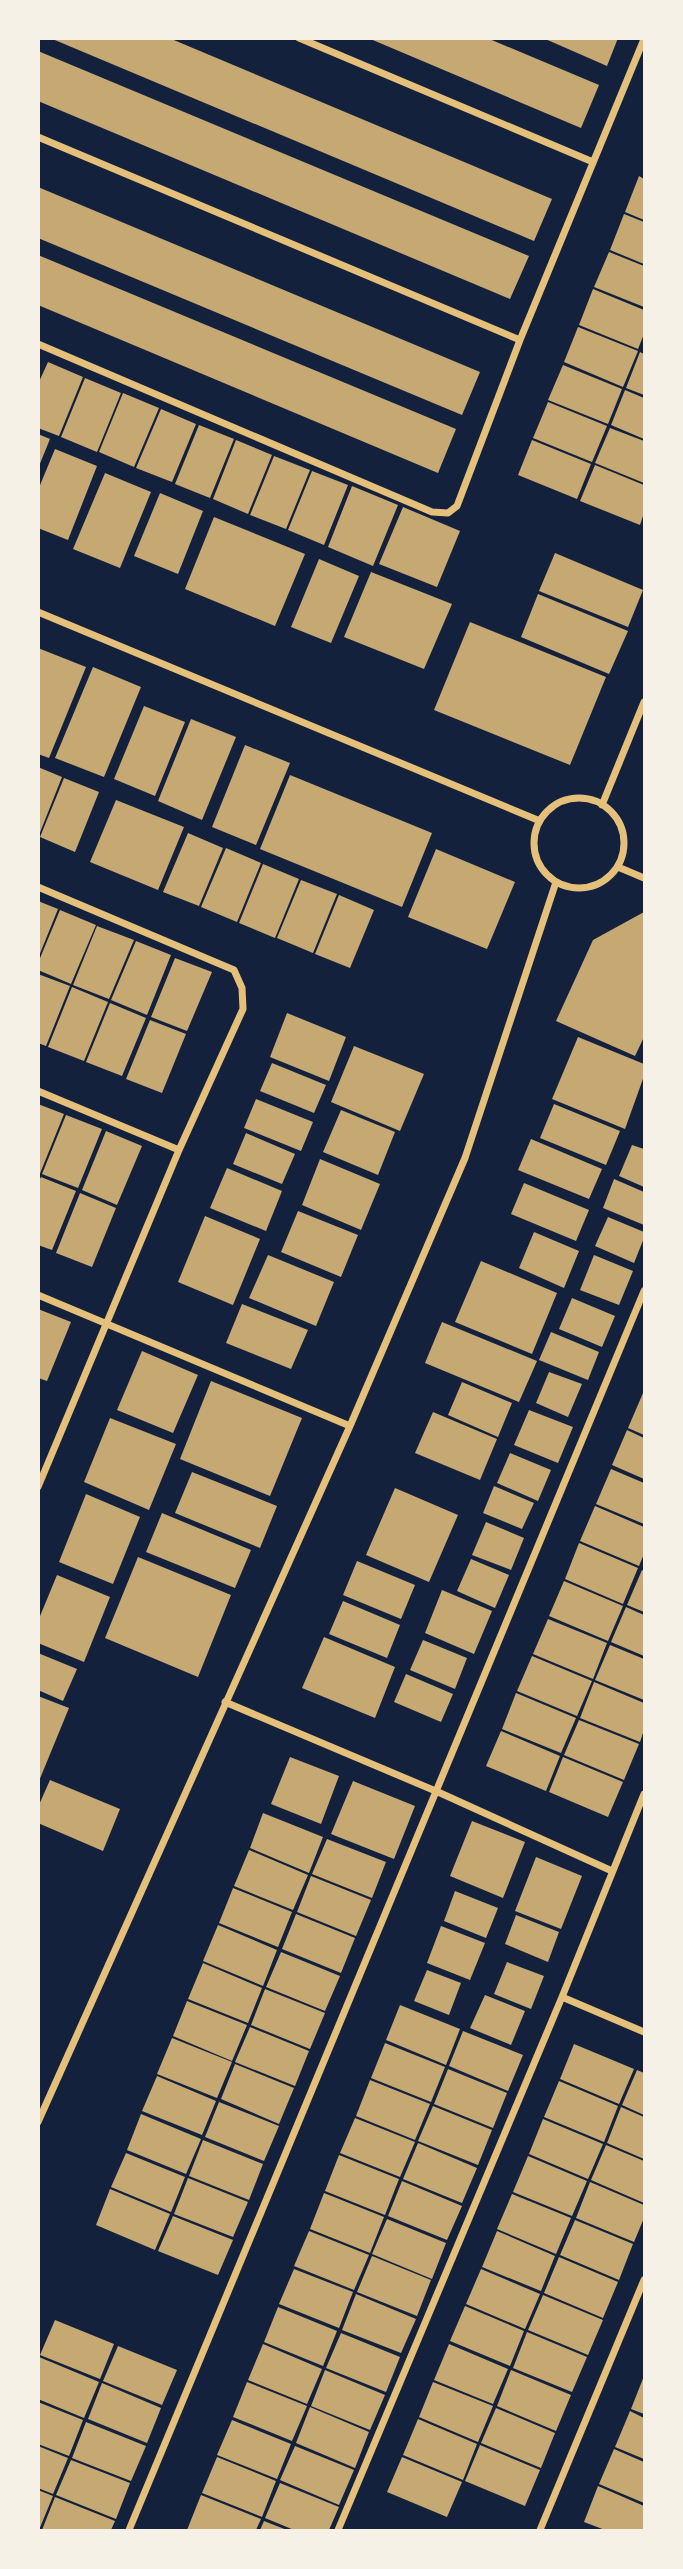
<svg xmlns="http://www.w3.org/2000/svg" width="683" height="2569" viewBox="0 0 683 2569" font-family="Ubuntu,sans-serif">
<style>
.building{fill:#c6a872}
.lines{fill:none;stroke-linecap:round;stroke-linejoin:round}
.minor{stroke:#e5c07b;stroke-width:7}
</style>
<rect width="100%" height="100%" fill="#14213d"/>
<path class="building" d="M50,38h119l383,161 -18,42z
M368,38h119l112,47 -18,43z
M543,38h75l-11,28z
M38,51l491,205 -19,43 -472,-198z
M639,176l5,3v41l-19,-8z
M38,187l442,185 -18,43 -424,-177z
M624,214l20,8v42l-34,-14z
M609,252l35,14v41l-50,-20z
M38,255l418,174 -18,44 -400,-168z
M593,289l51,21v24l-6,15 -59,-24z
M578,327l60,24 -15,36 -59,-25z
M640,352l4,2v41l-18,-7z
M48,362l35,15 -24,59 -21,-8v-44z
M563,365l59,24 -14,35 -60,-24z
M85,378l36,15 -24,59 -36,-15z
M625,390l19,8v41l-33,-14z
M123,393l36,15 -25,59 -35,-15z
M548,402l59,24 -15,36 -59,-24z
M161,409l35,15 -24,58 -36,-14z
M199,425l35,14 -24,59 -35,-14z
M610,428l34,13v42l-49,-20z
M38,434l12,5 -11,27h-1z
M236,440l36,15 -24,59 -35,-15z
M532,440l59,24 -14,35 -59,-24z
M55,449l42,17 -29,74 -30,-12v-38z
M274,456l36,14 -24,59 -36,-14z
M595,465l49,20v28l-4,12 -60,-24z
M312,471l36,14 -24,60 -36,-15z
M105,473l46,19 -31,76 -47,-19z
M352,486l46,19 -25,61 -45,-19z
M160,493l43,18 -25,63 -44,-18z
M403,507l57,24 -23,56 -58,-23z
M214,517l91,37 -30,72 -90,-37z
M555,553l88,37 -15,37 -89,-36z
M319,559l40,17 -28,67 -40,-16z
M371,572l81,32 -28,65 -80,-32z
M538,594l90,37 -19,43 -88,-37z
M470,622l136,55 -36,88 -136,-55z
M38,648l48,19 -37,91 -11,-4z
M93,667l48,20 -37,90 -49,-19z
M144,706l41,16 -30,74 -41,-17z
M191,719l45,18 -34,83 -44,-19z
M245,745l45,18 -34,82 -44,-18z
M38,767l24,10 -23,58h-1z
M290,775l142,58 -30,74 -142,-58z
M64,778l35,14 -24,60 -35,-15z
M116,800l68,27 -26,63 -68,-28z
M188,833l35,15 -24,58 -36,-14z
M226,848l35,15 -24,59 -36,-15z
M436,849l79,33 -28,67 -79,-32z
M263,864l36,15 -24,59 -36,-15z
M301,880l36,14 -24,59 -36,-15z
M339,895l35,15 -24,58 -35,-14z
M38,901l20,8 -19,47h-1z
M60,910l36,15 -25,59 -33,-14v-7z
M644,912v125l-9,19 -79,-35 37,-81z
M97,926l37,14 -25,59 -36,-14z
M136,941l35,14 -24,60 -36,-15z
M175,958l37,14 -25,59 -36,-14z
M38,974l32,12 -24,60 -8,-3z
M72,987l36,15 -24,59 -36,-14z
M110,1003l36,15 -24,58 -36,-14z
M287,1013l59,24 -17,44 -59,-24z
M150,1020l36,14 -24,59 -36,-14z
M578,1037l66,27v12l-19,53 -73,-30z
M354,1046l70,28 -24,57 -69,-29z
M272,1063l54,22 -12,28 -54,-22z
M256,1099l57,23 -12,29 -57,-23z
M38,1104l26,10 -25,62h-1z
M554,1104l66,27 -14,34 -66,-27z
M341,1110l54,22 -17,43 -55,-23z
M66,1115l36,14 -24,59 -36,-14z
M106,1131l36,15 -25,59 -35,-15z
M246,1133l49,21 -13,30 -49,-20z
M531,1139l71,30 -13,30 -71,-29z
M632,1145l12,4v38l-25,-11z
M320,1159l60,25 -19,46 -59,-25z
M227,1168l55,23 -16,40 -56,-23z
M41,1177l35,14 -24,59 -14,-5v-63z
M614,1179l30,13v33l-41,-17z
M524,1183l65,27 -13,31 -65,-27z
M80,1193l36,15 -24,59 -36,-14z
M298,1211l60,24 -17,42 -60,-25z
M205,1216l55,23 -27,66 -55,-23z
M608,1217l36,15v6l-10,25 -39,-17z
M534,1232l45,19 -15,37 -45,-20z
M268,1255l66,27 -18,44 -67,-28z
M594,1255l39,16 -14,34 -39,-15z
M481,1261l76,32 -25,61 -77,-32z
M572,1298l43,18 -13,31 -43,-18z
M242,1304l66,26 -17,39 -65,-26z
M38,1309l33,13 -24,59 -9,-3z
M442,1322l95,39 -18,41 -94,-39z
M551,1332l48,20 -11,28 -49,-20z
M142,1351l56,24 -25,58 -56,-23z
M549,1372l33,12 -14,33 -32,-14z
M211,1381l91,37 -32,78 -90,-37z
M462,1382l50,21 -14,34 -50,-22z
M643,1393l1,1v41l-16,-7z
M529,1410l44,17 -15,36 -44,-18z
M433,1412l64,27 -17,41 -65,-27z
M110,1418l66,26 -27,66 -65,-28z
M627,1430l17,8v41l-32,-14z
M510,1453l41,17 -13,31 -41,-18z
M611,1469l33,14v41l-48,-20z
M192,1472l85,34 -17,42 -85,-35z
M494,1486l40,17 -12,26 -39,-16z
M395,1488l63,27 -29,67 -63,-27z
M86,1494l54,23 -27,67 -54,-22z
M595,1506l49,21v27l-5,12 -59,-25z
M162,1513l89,37 -16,38 -89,-36z
M486,1522l38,16 -13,32 -39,-15z
M579,1543l59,25 -15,36 -58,-25z
M138,1557l93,38 -33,82 -93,-39z
M471,1559l38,16 -14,33 -38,-17z
M357,1561l58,24 -14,34 -58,-24z
M642,1570l2,1v41l-17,-7z
M57,1575l53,22 -26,65 -46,-19v-22z
M564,1581l59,25 -15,35 -59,-25z
M442,1590l50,21 -18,43 -49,-21z
M343,1601l57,24 -13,33 -58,-24z
M626,1607l18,8v41l-33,-14z
M548,1619l59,24 -14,36 -60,-25z
M324,1637l71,30 -20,51 -73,-30z
M423,1640l44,18 -12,31 -45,-19z
M610,1645l34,14v41l-49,-20z
M38,1653l39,16 -14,32 -25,-11z
M532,1656l60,25 -15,35 -60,-25z
M406,1674l47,20 -12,28 -47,-20z
M594,1682l50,21v27l-4,12 -60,-24z
M516,1693l60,25 -15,35 -59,-24z
M38,1696l31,12 -30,73h-1z
M579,1720l60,24 -15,36 -60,-25z
M501,1731l59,25 -14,35 -60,-25z
M290,1757l49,19 -18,48 -50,-20z
M563,1757l60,25 -15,35 -59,-25z
M50,1780l70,29 -17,42 -65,-28v-16z
M353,1781l62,25 -21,53 -63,-25z
M263,1813l60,24 -14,36 -59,-25z
M472,1821l53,21 -22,56 -53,-22z
M327,1839l59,23 -14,36 -60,-24z
M249,1850l59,25 -15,35 -59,-24z
M536,1857l46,19 -21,53 -46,-18z
M311,1876l60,24 -15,36 -59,-24z
M233,1888l59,24 -14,35 -59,-24z
M455,1891l43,17 -12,30 -42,-17z
M296,1914l59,24 -14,35 -59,-24z
M516,1915l43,17 -11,30 -43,-18z
M218,1925l59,25 -14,36 -60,-25z
M441,1926l44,17 -15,37 -43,-17z
M281,1952l59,24 -15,35 -59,-24z
M507,1962l37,14 -13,33 -37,-15z
M203,1963l59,25 -14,35 -60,-24z
M427,1970l34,13 -12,32 -35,-14z
M265,1989l60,24 -15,36 -59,-24z
M485,1995l40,16 -14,34 -41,-17z
M187,2001l60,24 -15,36 -59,-25z
M400,2005l60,24 -14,36 -60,-25z
M250,2027l59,24 -14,35 -60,-24z
M463,2031l60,24 -15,36 -59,-25z
M172,2038l60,24 -15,36 -60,-24z
M385,2043l60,24 -14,35 -60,-24z
M574,2044l60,25 -15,35 -59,-25z
M235,2064l59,24 -15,36 -58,-25z
M448,2069l59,24 -14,35 -59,-24z
M637,2070l7,3v42l-22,-10z
M157,2076l59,25 -14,34 -60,-24z
M370,2080l60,24 -15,36 -59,-24z
M559,2081l59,25 -14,36 -60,-25z
M219,2102l60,24 -15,35 -59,-24z
M433,2106l59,24 -14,35 -60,-24z
M621,2107l23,10v42l-37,-16z
M141,2114l60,25 -15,35 -59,-24z
M355,2118l60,24 -15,35 -60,-24z
M543,2119l60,25 -15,35 -59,-25z
M203,2140l60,24 -14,36 -60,-24z
M418,2143l59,25 -15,35 -59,-24z
M606,2145l38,16v42l-53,-23z
M126,2153l59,24 -14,35 -60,-25z
M339,2155l60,24 -14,36 -60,-24z
M528,2156l59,25 -15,35 -59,-24z
M188,2178l60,24 -15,35 -59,-23z
M402,2181l60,25 -15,34 -59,-24z
M590,2182l54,23v13l-10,24 -58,-24z
M110,2189l60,25 -15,36 -59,-25z
M324,2193l60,24 -14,36 -60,-24z
M512,2194l59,24 -15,36 -59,-25z
M173,2216l60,24 -15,35 -60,-24z
M387,2219l59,24 -14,36 -60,-25z
M575,2220l58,24 -14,36 -59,-25z
M309,2231l60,24 -15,35 -60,-24z
M497,2231l58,25 -14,35 -59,-24z
M372,2256l59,24 -14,36 -60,-24z
M559,2257l59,25 -15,36 -59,-25z
M294,2269l59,23 -14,36 -60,-24z
M481,2269l59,25 -15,35 -59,-25z
M356,2294l60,25 -15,34 -59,-23z
M543,2295l60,25 -15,35 -60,-25z
M465,2306l59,25 -14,35 -60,-25z
M278,2307l59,24 -14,35 -59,-24z
M55,2320l59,24 -14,35 -60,-24z
M527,2332l60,25 -15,35 -59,-24z
M341,2333l59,24 -14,35 -60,-24z
M263,2344l59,25 -15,35 -59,-24z
M449,2344l59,25 -15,35 -59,-24z
M118,2346l59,24 -15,35 -59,-24z
M39,2357l60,25 -15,36 -46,-19z
M325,2370l60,25 -15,35 -59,-24z
M511,2370l60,25 -15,36 -59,-25z
M644,2376v38l-13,-5z
M247,2382l60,24 -15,35 -59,-24z
M433,2382l60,24 -15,36 -59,-25z
M102,2383l59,25 -14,35 -59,-24z
M38,2402l45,18 -14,36 -31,-12z
M310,2407l59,25 -14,36 -59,-25z
M496,2408l59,25 -14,35 -60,-25z
M630,2411l14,7v41l-29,-12z
M418,2419l59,25 -14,36 -60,-25z
M232,2420l59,24 -14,35 -60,-24z
M86,2422l60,24 -15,35 -59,-23z
M480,2445l60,25 -15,36 -60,-25z
M38,2446l30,12 -15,36 -15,-6z
M295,2446l59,24 -15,35 -59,-25z
M614,2449l30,13v41l-45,-19z
M217,2457l59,24 -14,36 -60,-24z
M402,2457l60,25 -15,35 -60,-25z
M71,2460l59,23 -14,36 -60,-24z
M280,2483l59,24 -10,23h-35l-29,-12z
M598,2486l46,20v24h-39l-21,-8z
M38,2490l15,6 -14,34h-1z
M201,2495l60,24 -5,11h-69z
M55,2497l60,24 -4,9h-69z
M264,2521l23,9h-27z"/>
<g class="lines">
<path class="minor" d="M299,38l294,124
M38,137l482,203
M38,344l394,168 16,1 9,-7 63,-166 124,-301
M38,612l502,209
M534 843a45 45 0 1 1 90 0a45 45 0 1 1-90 0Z
M602,805l42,-103
M618,867l26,11
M38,887l196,83 8,18 1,21 -64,141 -141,337
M38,1091l141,59
M38,1295l312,131
M225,1702l213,90 174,79
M562,1997l82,35
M38,2122l312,-696 115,-268 91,-276
M129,2530l515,-1239
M338,2530l224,-533 82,-203
M540,2530l104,-250"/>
</g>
<rect width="683" height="2569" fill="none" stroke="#f6f1e7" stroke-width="80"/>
</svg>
